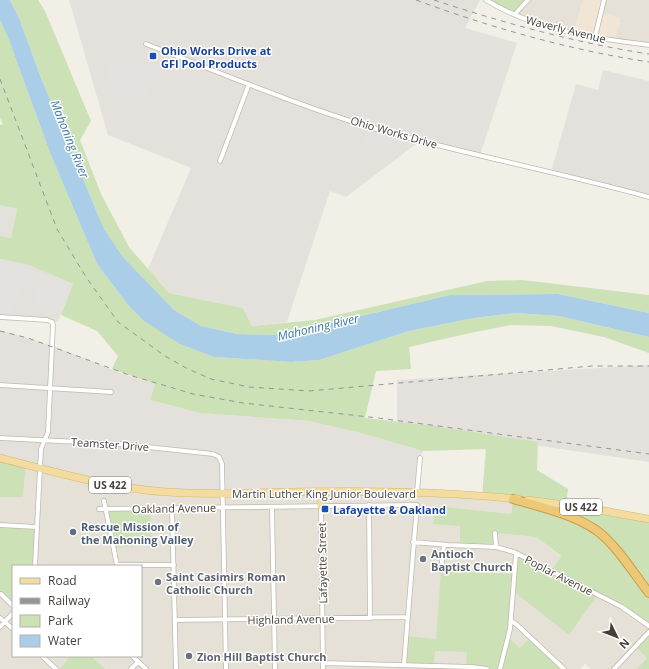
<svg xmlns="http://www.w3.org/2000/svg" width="649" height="669" viewBox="0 0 649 669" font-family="'Open Sans',sans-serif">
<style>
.residential{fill:#e5e1d6;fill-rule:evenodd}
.commercial{fill:#f1e6d5}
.industrial{fill:#e4e1dc}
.green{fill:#cce1b5;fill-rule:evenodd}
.parking{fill:#e3e2df}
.water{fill:#aacde8}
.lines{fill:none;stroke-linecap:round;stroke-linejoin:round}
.street-casing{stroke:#bfb9ae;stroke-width:5.5}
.primary-casing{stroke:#d6b971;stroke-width:8}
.highway-casing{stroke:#cb9d48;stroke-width:10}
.street{stroke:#fff;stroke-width:4}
.primary{stroke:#f3dc9f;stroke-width:7}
.highway{stroke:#edc877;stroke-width:8}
.rail{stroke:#959595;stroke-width:1;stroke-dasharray:5 5;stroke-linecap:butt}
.transit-dot{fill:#1a4fb4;stroke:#fff;stroke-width:1.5}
.service-dot{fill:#5c6f8a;stroke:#fff;stroke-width:1.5}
.worship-dot{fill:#6b7280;stroke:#fff;stroke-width:1.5}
.labels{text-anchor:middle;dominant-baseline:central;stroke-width:3;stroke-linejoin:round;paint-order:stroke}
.shield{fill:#fff;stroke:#7c7973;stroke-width:1}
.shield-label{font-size:10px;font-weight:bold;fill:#443f37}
.street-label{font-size:11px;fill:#443f37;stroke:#fff}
.transit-label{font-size:11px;font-weight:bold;fill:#164399;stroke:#fff;text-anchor:start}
.service-label{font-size:11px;font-weight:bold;fill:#4e5e75;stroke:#fff;text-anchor:start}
.worship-label{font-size:11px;font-weight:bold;fill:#5b616d;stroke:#fff;text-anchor:start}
.water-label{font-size:12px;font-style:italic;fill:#3c76a4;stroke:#fff}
</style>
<rect width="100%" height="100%" fill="#f2efe7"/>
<path class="residential" d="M528,0h55l-9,33 -43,-11 -16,-8z
M604,0h45v45l-34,-5 -14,-27z
M26,465l301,27 186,7 -2,15 -16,19 41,4 25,20 -10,14 71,36 27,19 -1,32 -11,11h-46l-6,-5 -5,5h-17l-33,-31 -30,31h-500v-172h23zM13,566h128v90h-128z"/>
<path class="commercial" d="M583,0h21l-3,13 20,5 -6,22 -41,-7z"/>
<path class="industrial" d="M69,0h411l-15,28 52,15 -37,112 -60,-14 -74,56 -16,-6 -43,131 -35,4 -9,-18 -74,-15 -21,-24 43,-101 -83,-33z
M603,70l46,11v116l-98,-25 25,-88 22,6z
M0,205l17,4 -6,29 -11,-2z
M0,259l29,6 44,19 -15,38 -58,-5z
M0,330l53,16 70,28 32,10 -5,16 50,13 109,8 52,12 62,18 -3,7 -3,34 -266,-1 -151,-33z
M649,365v97l-252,-37v-45z"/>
<path class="green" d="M10,0h28l7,11 46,110 -11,19 21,54 28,53 40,46 74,15 9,18 63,-6 172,-39 35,-1 127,15v18l-91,-19 -108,1 -169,40 -44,-1 -36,-8 -27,-16 -51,-53 -19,-28 -63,-151 -22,-60z
M486,0h42l-13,14z
M0,20l9,20 40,110 48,114 31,41 52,39 34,13 77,5 28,-2 90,-29 65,-13 43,-5 42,3 90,21v16l-45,-16 -53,-11 -40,-1 -41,8 -61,14 2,22 -35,2 -11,47 69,8 104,16 -1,28 31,19 -2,16 83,14v71c-22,-28 -41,-62 -77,-72l22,13 14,13 41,53v29l-27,-19 -25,-12 -28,40 -56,-44 -5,46 12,11 11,-11 32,32h-137v-4l-22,-1 2,-28 30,3 5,-68 73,3 2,-20 35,17 10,-15 -25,-19 -41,-4 1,14 -36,-1v-20l-27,-2 2,-18 76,8 2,-15 -31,-3 4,-47 -63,2 -62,-18 -52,-12 -109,-8 -50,-13 5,-16 -43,-15 6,-13 -21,-25 -36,-16 12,-31 -44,-19 -29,-6v-23l11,2 6,-29 -17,-4v-80l3,-1 -3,-6zM435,651l32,1 -1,14 -32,-1z
M0,458l26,7 -3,32h-23z
M105,509h45l2,36 -39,3z
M0,525l37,2 -2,39h-22v40l-13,-13z
M649,632v37h-12l10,-11 -12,-12z
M65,656h26l14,13h-45l8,-10z"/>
<path class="parking" d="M115,54l41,15 -14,39 -41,-15z
M365,132l30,9 -3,10 -30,-9z
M0,261l24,6 45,18 -13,32 -24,-9 6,-16 -16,-6 -10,26 -12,-2z"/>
<path class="water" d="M0,0h10l9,18 22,60 63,151 19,28 51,53 27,16 36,8 44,1 169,-40 108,-1 91,19v24l-90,-21 -42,-3 -43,5 -65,13 -90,29 -28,2 -77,-5 -34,-13 -36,-23 -16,-16 -31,-41 -48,-114 -40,-110 -9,-20z"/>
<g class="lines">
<g class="street-casing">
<path id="street" d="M486,0c49,30 107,38 163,45
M515,14l13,-14
M595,37l9,-37
M146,44c75,29 150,61 227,84 91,26 185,44 276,69
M220,161l29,-77
M0,317l47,3 5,2 1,3 -5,107 -7,17 -6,117
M0,385l111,7
M0,438l119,6 94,10 6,3 3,7 4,205
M417,492l3,-34
M104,501l13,64h57
M369,505l1,113
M321,506l2,163
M272,507l3,162
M172,508l4,161
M99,509l318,-4 -13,159
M0,525l37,2
M495,533l1,14
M413,542l35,3 48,2 18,5 108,55 27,19
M441,570l3,-25
M1,594l12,12
M0,618l13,11
M175,620l233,-3
M511,621l5,3 48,45
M0,627l13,-14
M42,656l14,13
M132,656l14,13
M323,663l149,4 15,2
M131,669l7,-7
M500,669l10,-40 6,-75
M614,669l35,-37"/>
</g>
<g class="primary-casing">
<path id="primary" d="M0,458c55,14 109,30 166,34 41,3 83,1 124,0 76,-1 152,-1 228,7
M528,500l65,9 56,10
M321,506l1,-9 5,-5"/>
</g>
<g class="highway-casing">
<path id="highway" d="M513,499c28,8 59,15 83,31 20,14 38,44 53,63"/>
</g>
<use href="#street" class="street"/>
<use href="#primary" class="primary"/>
<use href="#highway" class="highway"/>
<path class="rail" d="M416,0c76,28 154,50 233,62
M434,0c70,23 142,43 215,54
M0,79l57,150 29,48 32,45 47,34 23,13 23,10 38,8 60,4 283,-25h57
M0,331l28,7 101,37 34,10 30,9 50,9 135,15 271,36"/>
</g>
<g class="transit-dot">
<rect x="149" y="52" width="8" height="8" rx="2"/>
<rect x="321" y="505" width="8" height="8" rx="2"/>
</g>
<circle class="service-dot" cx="73" cy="532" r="4"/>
<g class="worship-dot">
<circle cx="423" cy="559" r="4"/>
<circle cx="158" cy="582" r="4"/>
<circle cx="189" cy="656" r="4"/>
</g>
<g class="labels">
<g class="shield">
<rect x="89" y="477" width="42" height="16" rx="3"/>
<rect x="560" y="499" width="42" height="16" rx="3"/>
</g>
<g class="shield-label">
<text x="110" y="485">US 422</text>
<text x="581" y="507">US 422</text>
</g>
<g class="street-label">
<text transform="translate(566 29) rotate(14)">Waverly Avenue</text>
<text transform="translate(394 132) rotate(16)">Ohio Works Drive</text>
<text transform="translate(110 444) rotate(4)">Teamster Drive</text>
<text x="324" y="493">Martin Luther King Junior Boulevard</text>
<text transform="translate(174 508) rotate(-1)">Oakland Avenue</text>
<text transform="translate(322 563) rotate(-91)">Lafayette Street</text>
<text transform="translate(559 575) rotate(27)">Poplar Avenue</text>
<text transform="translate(291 619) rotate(-1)">Highland Avenue</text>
</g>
<g class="transit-label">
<text x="161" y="50">Ohio Works Drive at<tspan x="161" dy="13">GFI Pool Products</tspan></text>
<text x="333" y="509">Lafayette &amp; Oakland</text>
</g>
<g class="service-label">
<text x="81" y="526">Rescue Mission of<tspan x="81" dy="13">the Mahoning Valley</tspan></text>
</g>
<g class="worship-label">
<text x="431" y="553">Antioch<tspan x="431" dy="13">Baptist Church</tspan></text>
<text x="166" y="576">Saint Casimirs Roman<tspan x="166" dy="13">Catholic Church</tspan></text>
<text x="197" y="656">Zion Hill Baptist Church</text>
</g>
<g class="water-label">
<text transform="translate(70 139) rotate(68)">Mahoning River</text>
<text transform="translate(318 327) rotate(-13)">Mahoning River</text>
</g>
</g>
<rect x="12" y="565" width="130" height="92" fill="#ffffff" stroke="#b4b2af"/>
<rect x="20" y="578" width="20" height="6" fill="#f3dc9f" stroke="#b4b2af"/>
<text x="48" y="585" font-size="12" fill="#443f37">Road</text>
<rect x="20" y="598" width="20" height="6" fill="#959595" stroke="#b4b2af"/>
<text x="48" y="605" font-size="12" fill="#443f37">Railway</text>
<rect x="20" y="615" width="20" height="12" fill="#cce1b5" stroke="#b4b2af"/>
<text x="48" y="625" font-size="12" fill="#443f37">Park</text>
<rect x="20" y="635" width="20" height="12" fill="#aacde8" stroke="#b4b2af"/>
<text x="48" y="645" font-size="12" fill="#443f37">Water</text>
<g transform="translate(617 637) rotate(133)" stroke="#ffffff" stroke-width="3" paint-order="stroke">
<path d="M0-3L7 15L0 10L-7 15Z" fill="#443f37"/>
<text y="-6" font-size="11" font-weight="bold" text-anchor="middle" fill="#443f37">N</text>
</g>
</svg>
